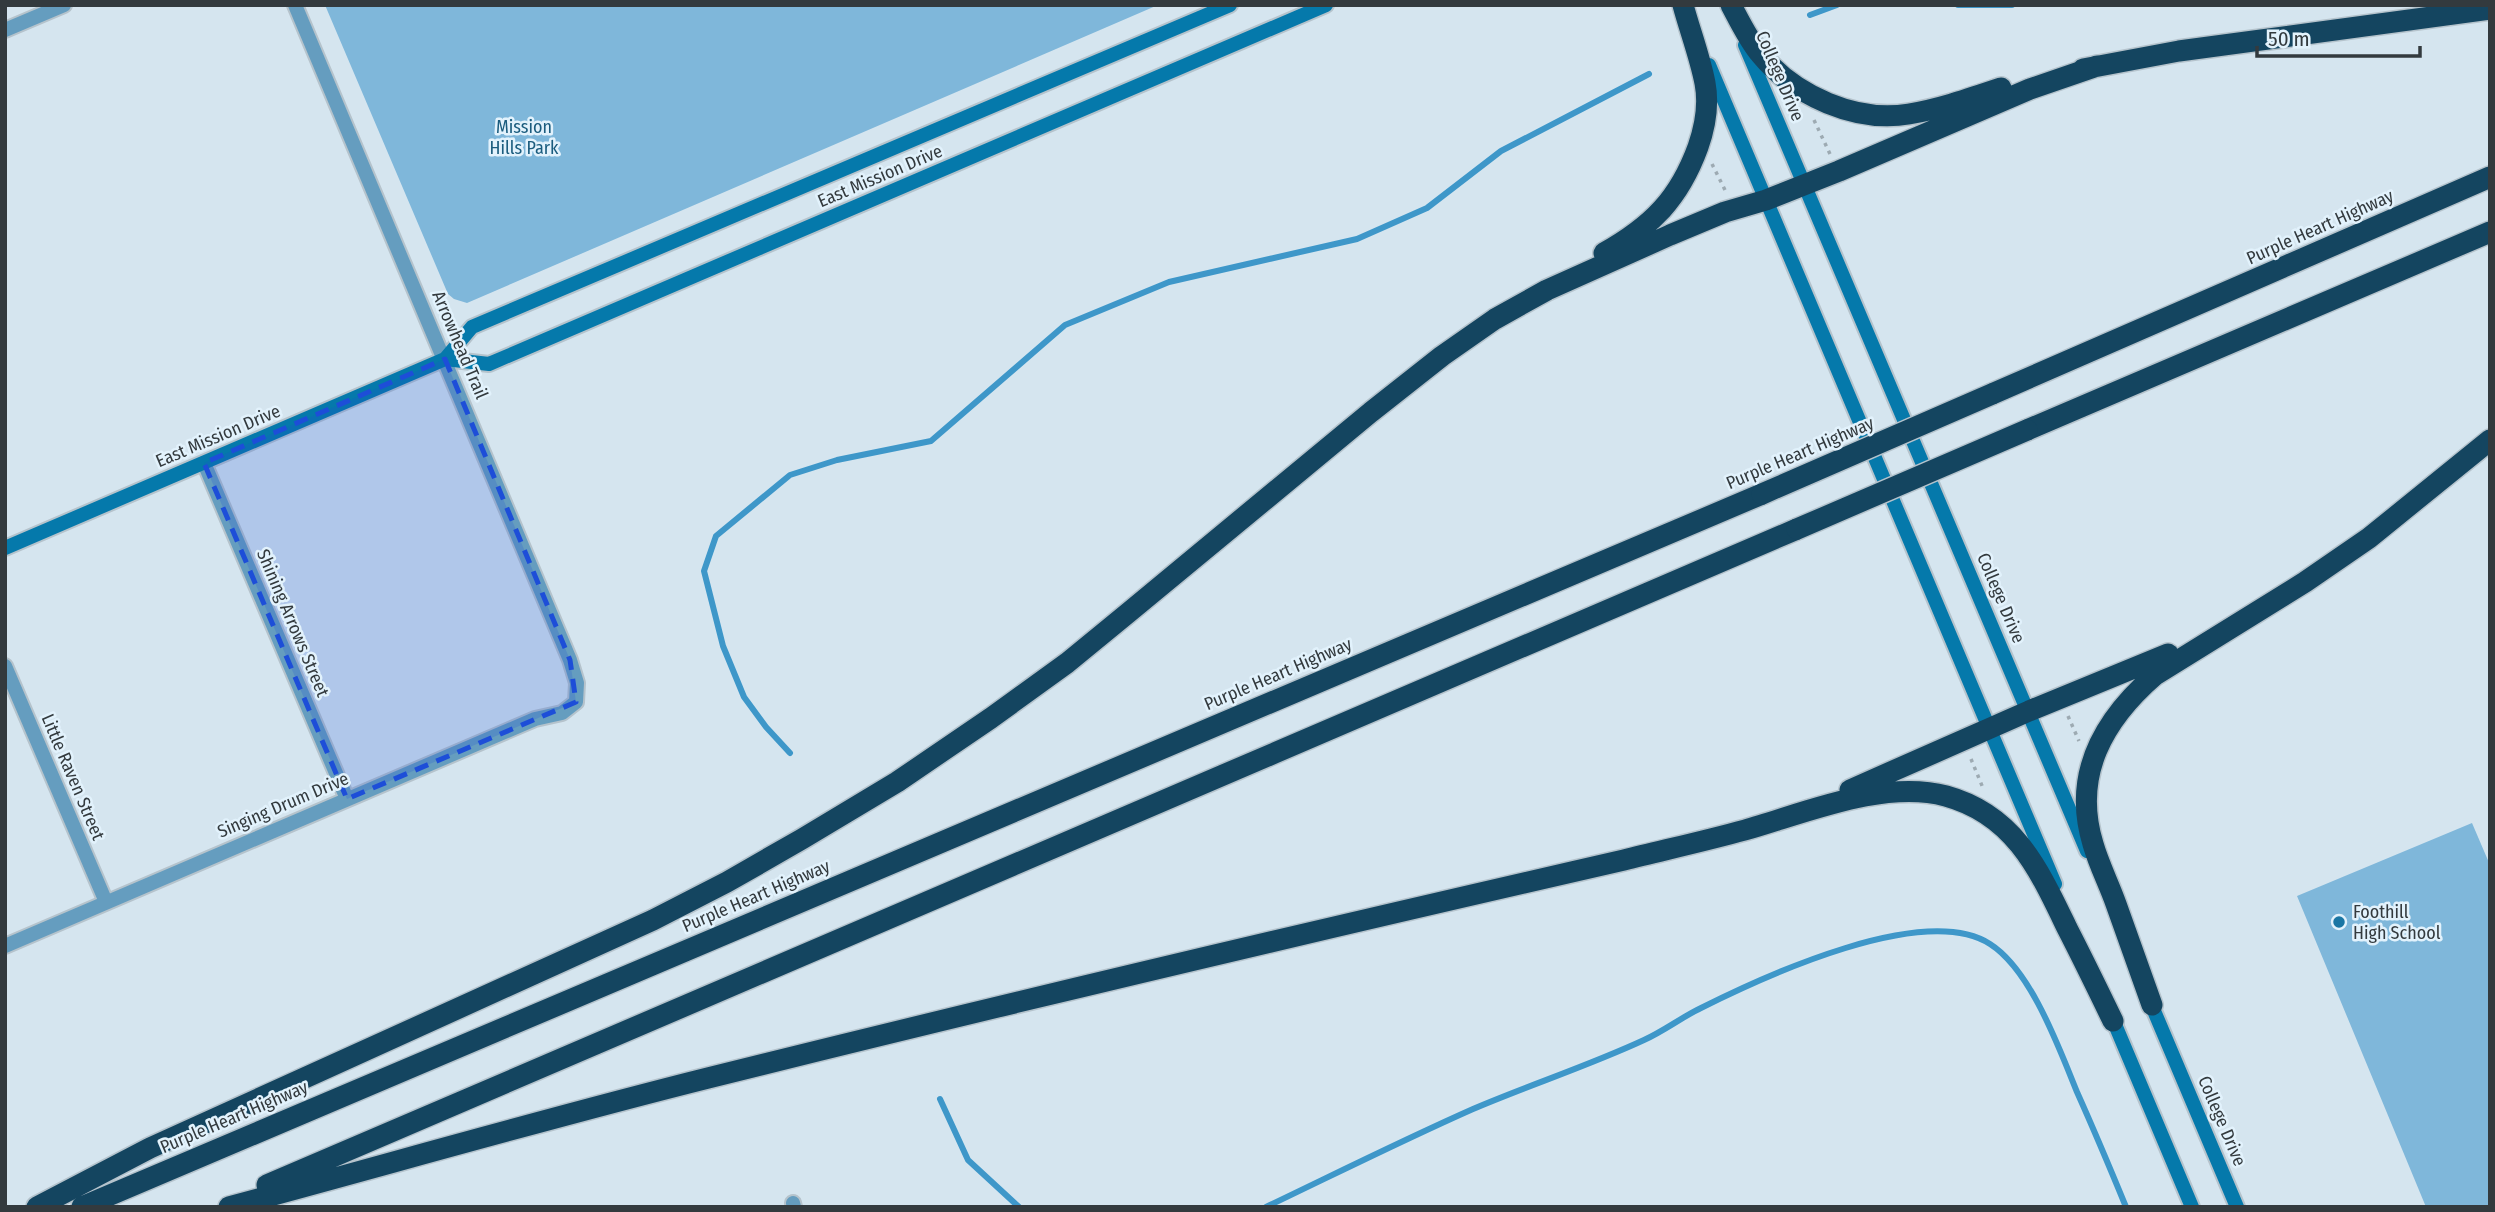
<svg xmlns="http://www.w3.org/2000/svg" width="2495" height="1212" viewBox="0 0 2495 1212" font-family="'Fira Sans Condensed',sans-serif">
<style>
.green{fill:#7fb7da}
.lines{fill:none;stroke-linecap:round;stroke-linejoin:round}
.stream{stroke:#3e97c9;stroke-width:6}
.street-casing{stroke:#b5c3cc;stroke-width:18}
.secondary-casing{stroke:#b5c3cc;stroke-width:18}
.highway-casing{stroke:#b5c3cc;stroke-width:24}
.path{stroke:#9daab2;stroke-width:3.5;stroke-dasharray:3.5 5;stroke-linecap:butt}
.street{stroke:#659dbf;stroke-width:14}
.secondary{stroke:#0579ab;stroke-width:14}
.highway{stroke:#144560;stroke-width:21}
.highway-bridge-casing{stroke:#b5c3cc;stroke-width:24;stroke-linecap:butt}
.highway-bridge{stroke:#144560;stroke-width:21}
.marked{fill:#1d4ed8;fill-opacity:0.2;stroke:#1d4ed8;stroke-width:5;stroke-dasharray:14 9;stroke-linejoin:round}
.poi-dot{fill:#1a76a4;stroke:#e2f2fc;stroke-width:2.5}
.labels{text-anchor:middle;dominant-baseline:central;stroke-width:5;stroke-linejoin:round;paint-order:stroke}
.street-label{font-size:18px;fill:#333a3e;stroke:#e2f2fc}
.park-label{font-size:18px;fill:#1a5c7e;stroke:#e2f2fc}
.poi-label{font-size:18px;fill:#333a3e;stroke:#e2f2fc;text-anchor:start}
</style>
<rect width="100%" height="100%" fill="#d5e5ef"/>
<path class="green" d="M325,5h833l-691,298 -13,-4 -6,-5z
M2472,823l18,42v342h-64l-129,-311z"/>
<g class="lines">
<path class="stream" d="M1958,5h54
M1810,15l27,-10
M790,753l-24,-26 -22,-30 -21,-51 -19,-75 12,-35 74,-61 47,-15 94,-19 134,-116 104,-43 188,-43 70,-31 74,-57 148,-77
M940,1099l28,61 51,47
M1266,1207c69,-33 137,-67 207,-98 56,-24 115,-43 171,-69 20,-9 38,-23 57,-32 64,-32 223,-106 289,-64 41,26 69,104 87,148 17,38 33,76 49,115"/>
<g class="street-casing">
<path id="street" d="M5,30l59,-25
M204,463l143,336
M5,666l101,236
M5,946l530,-227 27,-6 14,-11 1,-19 -7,-23 -275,-655
M793,1203l1,4"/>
</g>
<g class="secondary-casing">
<path id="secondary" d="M1745,45l342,806
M1709,65l346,819
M445,359l44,5 837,-359
M5,548l440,-189 27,-32 758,-322
M2149,999l88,208
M2111,1015l81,192"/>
</g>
<g class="highway-casing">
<path id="highway" d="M1731,5c9,17 18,36 30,50 34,41 95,68 148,59 31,-5 62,-16 92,-26
M2083,69l96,-18 311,-42
M1604,253c48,-27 75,-54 94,-106 7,-20 11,-43 7,-64 -5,-26 -15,-52 -22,-78
M1992,394l498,-217
M2027,430l463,-198
M1850,790l179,-79 139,-57
M2152,1005c-12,-33 -24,-67 -36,-101 -7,-20 -17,-39 -23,-60 -21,-69 10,-124 62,-169l150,-93 64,-44 121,-98
M267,1185l1530,-656
M37,1207l113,-59 503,-228 74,-38 75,-43 95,-57 94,-64 76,-55 61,-50 243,-201 71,-56 53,-37 52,-29 123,-55 55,-23 41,-12 73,-29 191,-82 67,-23
M82,1207l1680,-713
M229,1207c160,-43 319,-89 479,-129 305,-76 610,-148 916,-218 40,-10 81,-19 121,-30 60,-17 139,-51 201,-34 69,19 93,74 121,132 16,31 31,62 46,93"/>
</g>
<path class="path" d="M1814,120l16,34
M1712,164l14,28
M2068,716l11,25
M1971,759l12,29"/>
<use href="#street" class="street"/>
<use href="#secondary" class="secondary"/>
<use href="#highway" class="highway"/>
<g class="highway-bridge-casing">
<path id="highway-bridge" d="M1762,494l230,-100
M1797,529l230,-99"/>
</g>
<use href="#highway-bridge" class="highway-bridge"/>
</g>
<path class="marked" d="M445,359l125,301 6,42 -229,97 -143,-336z"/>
<circle class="poi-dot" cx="2339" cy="922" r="7"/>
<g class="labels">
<g class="street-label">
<text transform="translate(1780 76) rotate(67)">College Drive</text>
<text transform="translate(880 176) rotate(-23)">East Mission Drive</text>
<text transform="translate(2320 227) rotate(-24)">Purple Heart Highway</text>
<text transform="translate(460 345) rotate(67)">Arrowhead Trail</text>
<text transform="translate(218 436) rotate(-23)">East Mission Drive</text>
<text transform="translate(1800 453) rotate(-23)">Purple Heart Highway</text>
<text transform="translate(2001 598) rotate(67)">College Drive</text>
<text transform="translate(293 623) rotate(67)">Shining Arrows Street</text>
<text transform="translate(1278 674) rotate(-23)">Purple Heart Highway</text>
<text transform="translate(73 777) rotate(67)">Little Raven Street</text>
<text transform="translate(283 805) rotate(-23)">Singing Drum Drive</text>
<text transform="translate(756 896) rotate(-23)">Purple Heart Highway</text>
<text transform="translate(234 1117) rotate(-23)">Purple Heart Highway</text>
<text transform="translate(2222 1121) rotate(67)">College Drive</text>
</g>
<g class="park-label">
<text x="524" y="127">Mission<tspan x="524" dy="21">Hills Park</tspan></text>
</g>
<g class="poi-label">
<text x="2353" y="912">Foothill<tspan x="2353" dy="21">High School</tspan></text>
</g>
</g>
<rect width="2495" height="1212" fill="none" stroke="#333a3e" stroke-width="14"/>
<path d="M2257 46v10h163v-10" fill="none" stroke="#333a3e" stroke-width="3.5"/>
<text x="2268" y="46" font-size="21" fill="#333a3e" stroke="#e2f2fc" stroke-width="5" paint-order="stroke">50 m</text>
</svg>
